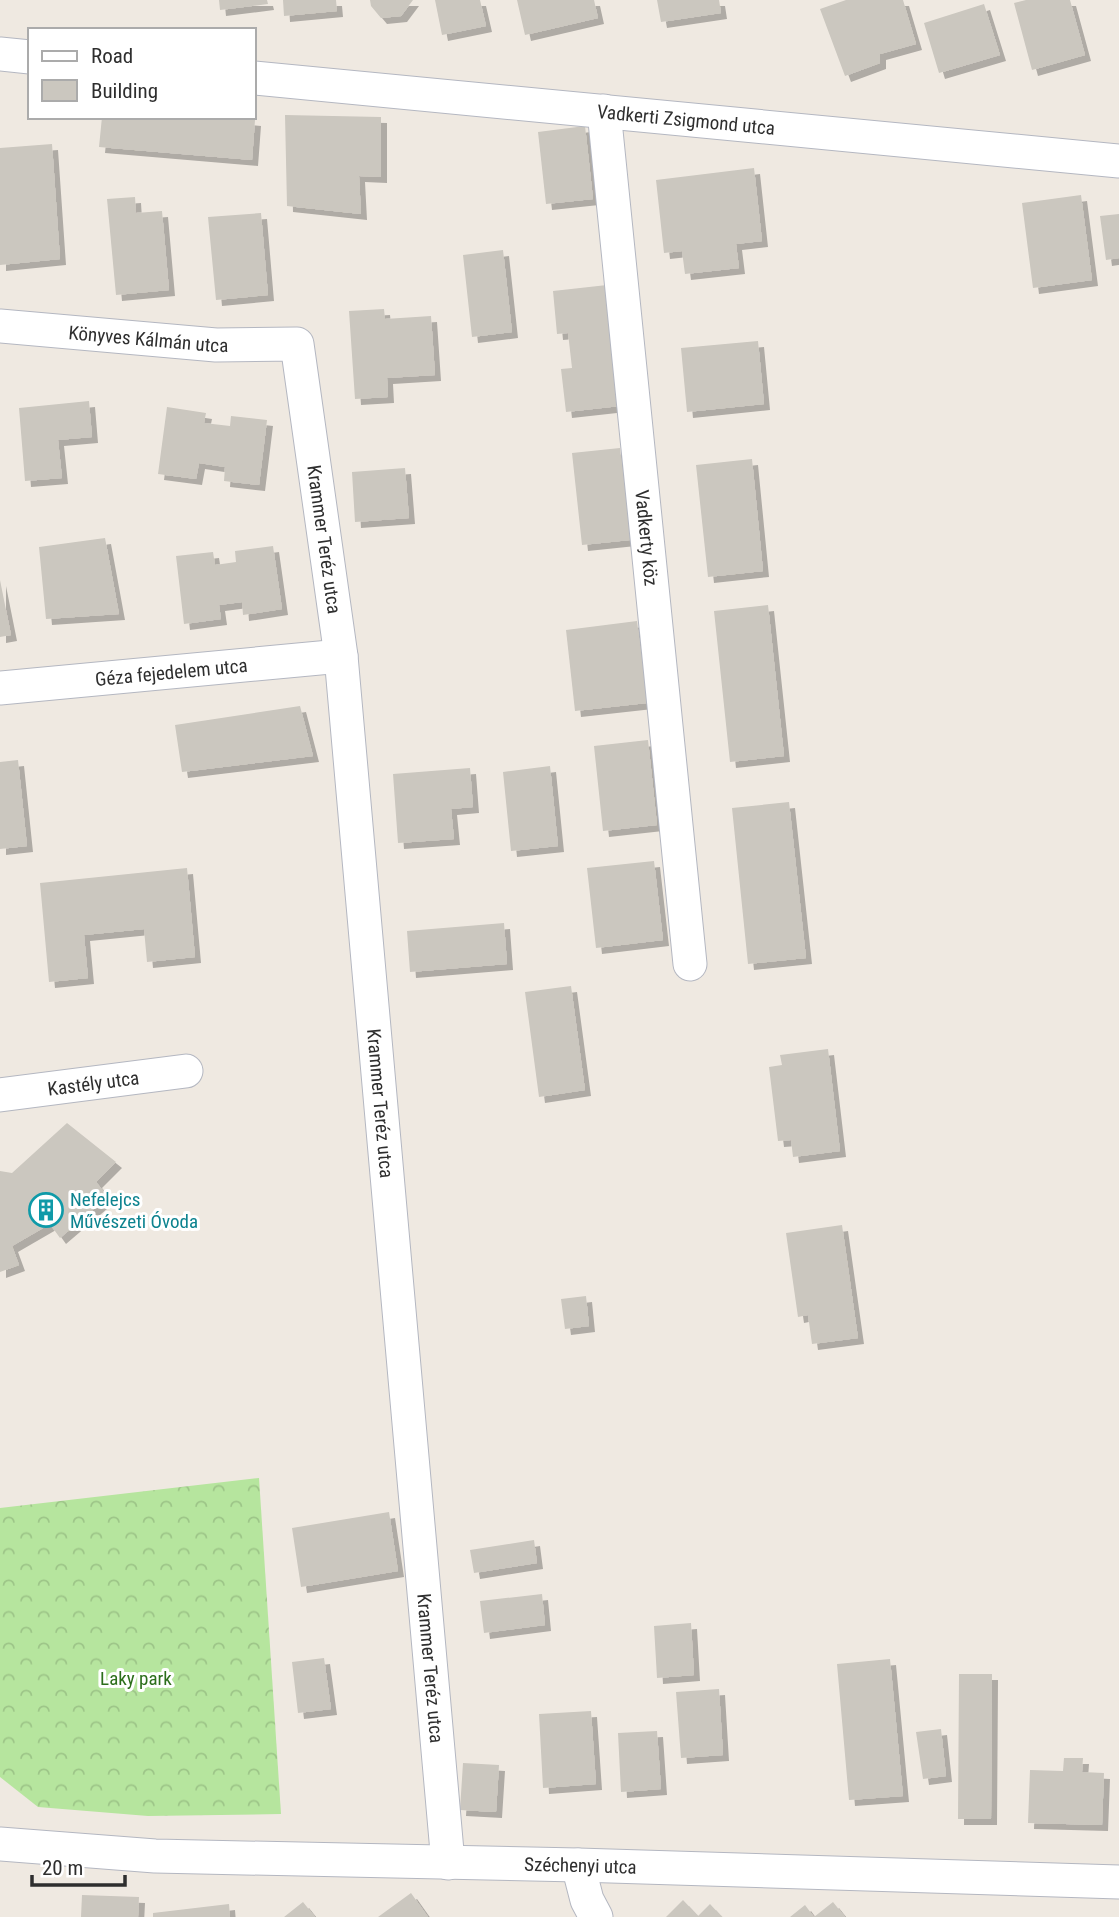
<svg xmlns="http://www.w3.org/2000/svg" width="1119" height="1917" viewBox="0 0 1119 1917" font-family="'Roboto Condensed',sans-serif">
<style>
.forest{fill:url(#forest-crowns)}
.building{fill:#cbc7bf;filter:url(#shadow)}
.lines{fill:none;stroke-linecap:round;stroke-linejoin:round}
.minor-casing{stroke:#b4b7c1;stroke-width:35}
.minor{stroke:#fff;stroke-width:33}
.labels{text-anchor:middle;dominant-baseline:central;stroke-width:6;stroke-linejoin:round;paint-order:stroke}
.street-label{font-size:19px;fill:#2e2e2e;stroke:#fff}
.culture-label{font-size:19px;fill:#0d838f;stroke:#fff;text-anchor:start}
.park-label{font-size:19px;fill:#2c6e1b;stroke:#fff}
</style>
<defs>
<pattern id="forest-crowns" width="20" height="18" patternUnits="userSpaceOnUse" patternTransform="scale(1.75)"><rect width="20" height="18" fill="#b6e59e"/><path d="M2 6a3 3 0 1 1 6 0M12 15a3 3 0 1 1 6 0" fill="none" stroke="#9dc588"/></pattern>
<filter id="shadow"><feDropShadow dx="6" dy="6" stdDeviation="0" flood-color="#0004"/></filter>
</defs>
<rect width="100%" height="100%" fill="#efe9e1"/>
<path class="forest" d="M259,1478l22,336 -133,2 -110,-9 -38,-30v-269z"/>
<path class="building" d="M219,0h48l1,4 -48,6z
M283,0h53l1,11 -53,5z
M370,0h43l-12,16 -20,2 -10,-12z
M435,0h45l6,26 -44,9z
M517,0h77l4,18 -73,17z
M657,0h62l2,13 -60,9z
M846,0h57l13,44 -36,10v9l-35,13 -25,-67z
M1026,0h44l15,55 -53,15 -18,-67z
M984,4l16,51 -61,18 -15,-50z
M285,115l96,2v60l-22,-1 2,38 -74,-8z
M102,117h122l31,3 -3,40 -153,-13z
M585,126l8,73 -47,5 -8,-72z
M52,144l8,115 -60,6v-117z
M754,168l8,73 -26,3 3,24 -54,6 -3,-23 -18,2 -8,-73z
M1081,195l11,85 -59,8 -11,-85z
M135,197l1,16 26,-2 7,79 -53,5 -9,-96z
M261,213l7,82 -52,5 -8,-83z
M1119,214v44l-13,2 -6,-44z
M503,250l9,82 -40,5 -9,-82z
M607,285l13,121 -54,6 -5,-43 11,-1 -4,-35 -11,1 -4,-43z
M384,309l1,10 46,-3 4,59 -48,3 1,19 -33,2 -6,-88z
M758,341l6,63 -77,8 -6,-64z
M89,401l3,36 -34,3 4,38 -37,3 -6,-73z
M167,407l39,6 -2,10 26,3 1,-10 36,4 -8,65 -35,-4 1,-14 -26,-4 -3,16 -38,-5z
M620,448l10,92 -48,5 -10,-92z
M752,459l11,112 -55,6 -12,-112z
M405,468l4,50 -54,4 -3,-50z
M105,538l14,76 -73,5 -7,-72z
M273,546l9,63 -39,6 -1,-13 -23,3 2,14 -37,5 -8,-68 37,-4 2,13 21,-3 -1,-11z
M0,580l11,55 -11,2z
M768,605l16,151 -54,6 -16,-151z
M637,621l10,82 -72,8 -9,-81z
M300,706l13,50 -131,16 -7,-47z
M648,740l9,85 -54,6 -9,-85z
M18,760l9,86 -27,3v-87z
M550,766l8,80 -47,5 -8,-79z
M470,768l3,39 -22,2 3,30 -56,4 -5,-69z
M789,802l17,156 -58,6 -16,-156z
M654,861l9,79 -67,8 -9,-80z
M187,868l8,89 -48,5 -3,-33 -60,6 4,43 -39,4 -9,-99z
M504,923l3,41 -97,8 -3,-41z
M571,986l14,104 -46,7 -14,-105z
M828,1049l12,102 -47,6 -2,-17 -13,1 -9,-74 13,-2 -2,-10z
M67,1123l49,39 -20,20 12,15 -48,41 -10,-14 -38,22 7,19 -19,7v-101l12,2z
M842,1225l16,113 -46,6 -4,-29 -10,2 -12,-84z
M586,1296l3,30 -24,3 -4,-30z
M389,1512l9,59 -97,16 -9,-59z
M534,1540l3,23 -63,10 -4,-23z
M542,1594l3,31 -61,8 -4,-32z
M691,1623l3,52 -37,3 -3,-52z
M324,1658l7,51 -33,4 -6,-51z
M890,1659l13,137 -54,4 -12,-136z
M959,1674h33l-1,145h-33z
M719,1689l4,66 -42,3 -5,-66z
M591,1711l5,73 -53,4 -4,-74z
M941,1729l5,47 -23,3 -7,-47z
M657,1731l4,58 -40,3 -3,-59z
M1064,1758h19l-1,14 22,1 -2,52 -74,-2 2,-53 33,1z
M463,1763l36,2 -3,47 -36,-2z
M411,1893l17,24h-50z
M82,1895l57,2 -1,20h-57z
M683,1900l15,16 12,-12 12,13h-56z
M303,1902l12,15h-31z
M833,1902l12,15h-55l15,-12 9,12z
M229,1904l1,13h-77v-4z"/>
<g class="lines">
<g class="minor-casing">
<g id="minor">
<path d="M0,54l30,3"/>
<path id="s1" d="M254,78l865,83"/>
<path id="s2" d="M604,111l86,853"/>
<path id="s3" d="M0,326l216,19 81,-1 44,312 107,1207"/>
<path id="s4" d="M0,688l341,-32"/>
<path id="s5" d="M0,1095l186,-24"/>
<path id="s6" d="M0,1844l155,12 423,9 541,17"/>
<path d="M578,1865l9,35 9,17"/>
</g>
</g>
<use href="#minor" class="minor"/>
</g>
<defs>
<g id="building-ring" transform="scale(1.75)"><circle r="9.5" fill="#fff" stroke="#0f9aa8" stroke-width="1.5"/><path d="M-4-6H4V6H1V3H-1V6H-4ZM-2.5-4.3h1.7v1.8h-1.7ZM.8-4.3h1.7v1.8H.8ZM-2.5-1h1.7V.8h-1.7ZM.8-1h1.7V.8H.8Z" fill="#0f9aa8"/></g>
</defs>
<g fill-rule="evenodd">
<use href="#building-ring" x="46" y="1210"/>
</g>
<g class="labels">
<g class="street-label">
<text stroke="none"><textPath href="#s1" startOffset="434">Vadkerti Zsigmond utca</textPath></text>
<text stroke="none"><textPath href="#s3" startOffset="149">Könyves Kálmán utca</textPath></text>
<text stroke="none"><textPath href="#s2" startOffset="429">Vadkerty köz</textPath></text>
<text stroke="none"><textPath href="#s3" startOffset="495">Krammer Teréz utca</textPath></text>
<text stroke="none"><textPath href="#s4" startOffset="172">Géza fejedelem utca</textPath></text>
<text stroke="none"><textPath href="#s5" startOffset="94">Kastély utca</textPath></text>
<text stroke="none"><textPath href="#s3" startOffset="1062">Krammer Teréz utca</textPath></text>
<text stroke="none"><textPath href="#s3" startOffset="1629">Krammer Teréz utca</textPath></text>
<text stroke="none"><textPath href="#s6" startOffset="581">Széchenyi utca</textPath></text>
</g>
<g class="culture-label">
<text x="70" y="1199">Nefelejcs<tspan x="70" dy="22">Művészeti Óvoda</tspan></text>
</g>
<g class="park-label">
<text x="136" y="1678">Laky park</text>
</g>
</g>
<rect x="28" y="28" width="228" height="91" fill="#ffffff" stroke="#ababab" stroke-width="2"/>
<rect x="42" y="51" width="35" height="10" fill="#ffffff" stroke="#ababab" stroke-width="2"/>
<text x="91" y="63" font-size="21" fill="#2e2e2e">Road</text>
<rect x="42" y="80" width="35" height="21" fill="#cbc7bf" stroke="#ababab" stroke-width="2"/>
<text x="91" y="98" font-size="21" fill="#2e2e2e">Building</text>
<path d="M32 1875v10h93v-10" fill="none" stroke="#2e2e2e" stroke-width="3.5"/>
<text x="42" y="1875" font-size="21" fill="#2e2e2e" stroke="#ffffff" stroke-width="5" paint-order="stroke">20 m</text>
</svg>
